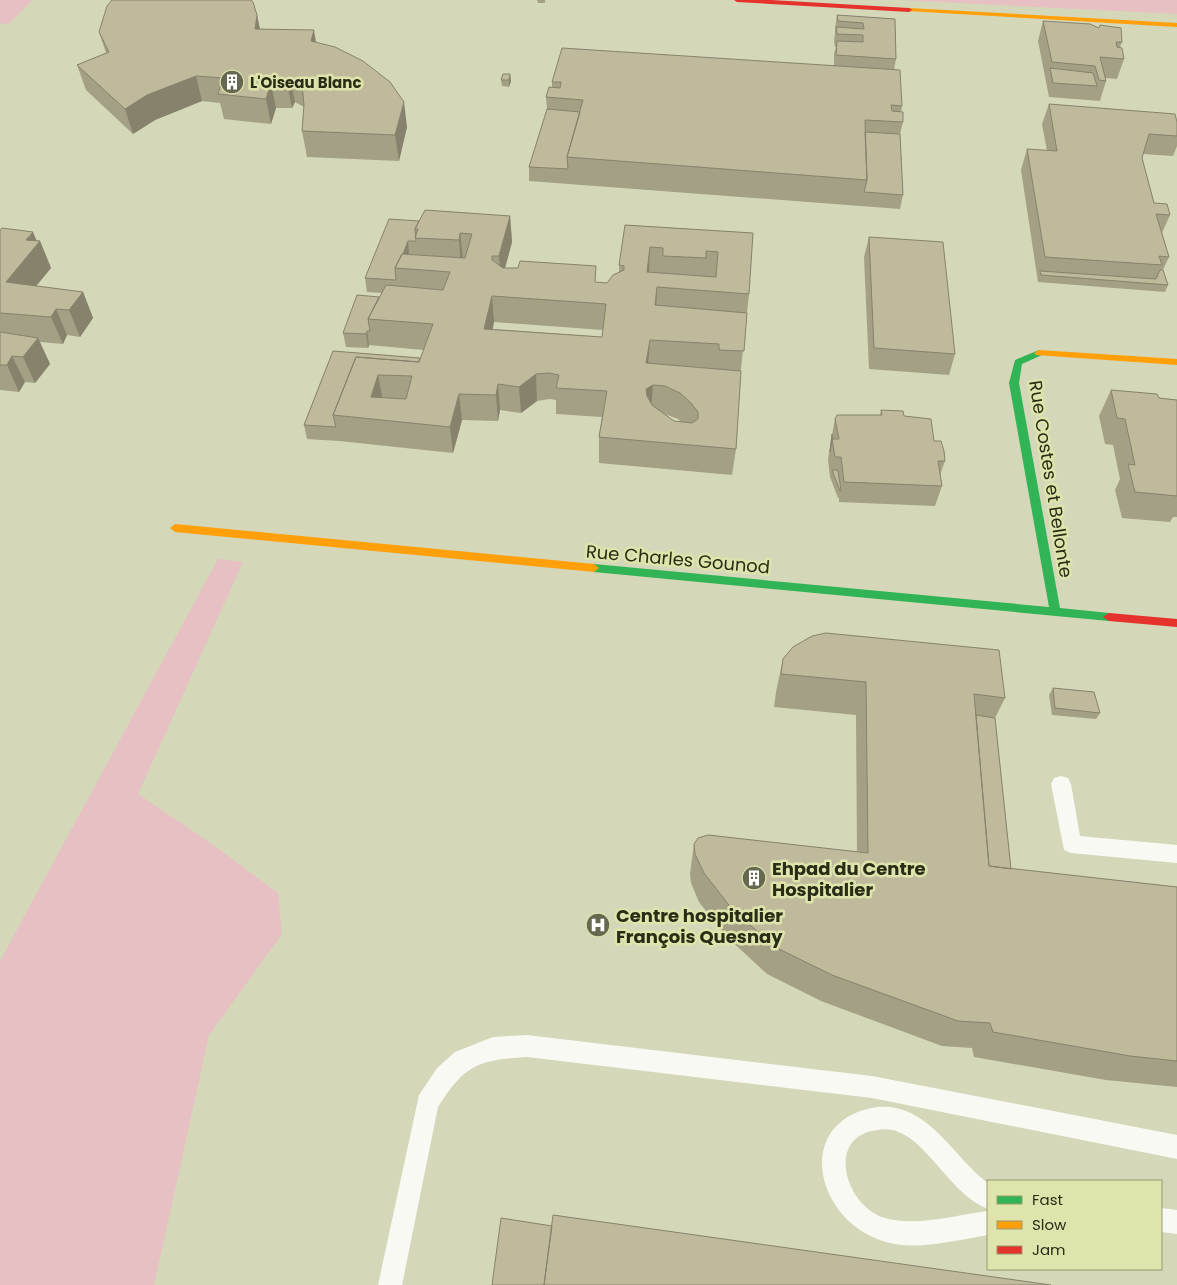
<svg xmlns="http://www.w3.org/2000/svg" width="1177" height="1285" viewBox="0 0 1177 1285" font-family="Poppins,sans-serif">
<style>
.green{fill:#e7c0c3}
.lines{fill:none;stroke-linecap:round;stroke-linejoin:round}
.lane{fill:#f9f9f4;fill-rule:evenodd}
.fast{fill:#30b455;fill-rule:evenodd}
.slow{fill:#ff9f0a;fill-rule:evenodd}
.jam{fill:#e5322d;fill-rule:evenodd}
.wall{fill:#a4a085;fill-rule:evenodd}
.shaded-wall{fill:#86826c}
.building{fill:#bfba9b;stroke:#86826c;fill-rule:evenodd}
.labels{text-anchor:middle;dominant-baseline:central;stroke-width:5;stroke-linejoin:round;paint-order:stroke}
.far-poi-label{font-size:15px;font-weight:bold;fill:#2a2c16;stroke:#dee4ab;text-anchor:start}
.street-label{font-size:18px;fill:#2a2c16;stroke:#dee4ab}
.poi-label{font-size:18px;font-weight:bold;fill:#2a2c16;stroke:#dee4ab;text-anchor:start}
</style>
<rect width="100%" height="100%" fill="#d4d7b8"/>
<path class="green" d="M0,0h32l-22,23 -10,1z
M899,0h278v14z
M218,559l25,3 -105,232 74,50 66,49 4,41 -73,101 -55,250h-154v-324z"/>
<g class="lines">
<path class="lane" d="M1061,776l7,2 3,6 9,52 97,9v18l-106,-10 -7,-3 -13,-66 3,-6z
M527,1035l345,41 305,59v24l-305,-61 -345,-41c-50,3 -62,8 -89,50l-36,178h-24l41,-190 18,-27 18,-16 38,-15z
M877,1107c51,-5 76,50 111,76v26c-36,-13 -60,-68 -92,-78 -6,-2 -13,-2 -19,-1 -53,7 -31,77 8,88 32,9 71,-3 103,-7v24c-31,5 -71,16 -102,7 -72,-20 -94,-122 -9,-135z
M1161,1208l16,2v24l-16,-2z"/>
<path class="fast" d="M1039,350l5,3 -2,2 -20,9 -3,19 41,225 49,5 4,1 2,3 -2,3 -4,1 -515,-49 -5,-4 5,-4 455,43 -40,-224 6,-23z"/>
<path class="slow" d="M909,8l268,15v4l-270,-16 -1,-1z
M1039,350l138,9v6l-141,-10 -2,-2z
M175,524l419,40 5,4 -5,4 -419,-40 -5,-4z"/>
<path class="jam" d="M734,0h37l138,8 3,2 -3,2 -172,-10z
M1109,613l68,6v8l-68,-6 -6,-4z"/>
</g>
<path class="wall" d="M537,0h8v3h-7z
M257,15l3,14 56,14 91,84 -8,34 -92,-4 -5,-26 2,-24 -9,-5 -3,6h-16l-5,16 -47,-5 -4,-16 -18,-2 -47,19 -22,14 -47,-44 -9,-25 29,-12 -7,-21z
M837,15l58,4 1,40 -2,11 8,36 -1,6 2,10 -3,12 3,61 -3,14 -371,-28v-14l18,-58 -1,-12 6,-10v-5l282,-16v-12l2,-7h-1l-1,-6 1,-8v-5z
M1043,21l79,21 -2,5 4,12 -7,20 -11,-1v3l-6,20 -51,-4 -11,-56z
M510,74l1,7 -2,6 -7,-1 -1,-6z
M1049,104l128,18v24l-4,10 -30,-2 -1,4 12,45 16,12 -8,18 7,24 -6,13 5,15 -3,7 -127,-10 -17,-112 6,-21 20,2 -5,-27z
M510,216l2,26 -7,26 91,14 11,1 12,-11v-7l6,-40 128,8 -4,61 -9,84 -4,71 -4,26 -133,-12v-26l3,-20 -46,-3v-14l-6,-1 -13,2 -16,12 -21,-3 -2,11 -36,-1 -9,33 -114,-12 -32,-2 -3,-14 29,-74 87,7 4,-8 -55,-5 -1,3 -22,-1 -3,-14 36,-36 3,-4 -15,-1 -2,-14 54,-57zM494,322l109,8 -1,7 -109,-8zM662,413l16,6 3,3 -7,-1z
M0,230l40,11 11,27 -15,18 47,6 10,26 -13,19 -13,-2 -4,9 -23,-2 10,22 -15,19 -10,-1 -6,10 -19,-2z
M869,237l86,117 -6,21 -80,-6 -5,-112z
M1111,390l48,8 18,2v117h-4l-3,5 -48,-4 -7,-28 5,-11 -7,-34 -8,-1 -6,-28z
M881,410l23,6 30,25 11,20 -5,14 2,11 -7,20 -96,-4v-4h-1l-8,-21 -2,-18 3,-19 4,-21 45,-4z
M783,659l222,39 -10,20 16,151 166,18v200l-71,-7 -132,-23 -2,-9 -30,-2 -121,-45 -54,-27 -41,-38 -27,-34 -8,-19 -1,-9 4,-30 163,8 -1,-137 -82,-8 2,-15z
M1053,688l47,25 -4,6 -44,-4 -3,-20z"/>
<path class="shaded-wall" d="M257,15l5,25 -7,-11z
M314,30l4,25 -7,-14z
M510,74l1,7 -2,6v-7z
M196,76l6,25 -47,19 -22,14 -8,-25 22,-14z
M290,77l5,25 -3,6 -5,-25z
M271,83l5,25 -5,16 -5,-25z
M404,102l3,25 -8,34 -4,-26z
M510,216l2,26 -11,41 -2,-27z
M33,232l5,12 2,-3 11,27 -33,40 -12,-26 20,-42z
M460,233l3,26 -2,7 -2,-26z
M408,241l1,14 -10,11z
M650,247l-1,26 -2,-1z
M657,287l-1,26 -1,-8z
M83,292l10,26 -13,19 -11,-27z
M492,296l2,26 -7,33 -3,-26z
M56,309l11,26 -4,9 -12,-27z
M367,331l2,14 -1,3 -2,-14z
M38,338l12,26 -15,19 -12,-26z
M650,340l-2,26 -2,-3z
M12,356l13,26 -6,10 -12,-27z
M536,374l1,27 -16,12 -2,-26z
M378,375l5,26 -12,-4z
M498,384l2,26 -2,11 -2,-26z
M653,385l-2,26 -6,4 1,-26z
M459,394l3,26 -9,33 -3,-26z"/>
<path class="building" d="M112,0h139l2,2 4,13 -2,14 59,1 -3,11 24,6 28,14 27,21 14,20 -9,33 -93,-4 2,-26 -2,-21 -12,-7 -3,6h-16l-5,16 -48,-5 5,-16 -27,-2 -49,19 -22,14 -48,-44 32,-13 -10,-20 8,-26z
M837,15l58,4 1,40 -60,-4 1,-14 26,1v-7l-26,-1 -1,-7 28,2 -1,-6 -25,-2z
M1043,21l47,3 9,4 1,-3 21,3 1,14h-6l1,5 5,1 2,11 -24,-2 6,24 -7,-1 -4,-14 -43,-4z
M562,48l338,22 2,36 -11,-1 1,6 11,1v10l-38,-2 2,60 -300,-23 16,-57 -37,-3 3,-10 11,1 1,-6h-9z
M1050,68l43,5 4,13 -44,-3z
M503,74h7l-1,6h-8z
M1049,104l126,10 2,8v14l-28,-2 -7,24 12,45 13,1 3,11 -14,-1 13,43 -10,-1 3,9 -117,-8 -18,-108 30,2z
M547,109l33,3 -13,45 1,12 -39,-2z
M865,132l35,2 3,61 -39,-3 3,-12z
M425,210l85,6 -11,40h-7v4l11,8h15l2,-7 76,5 -1,16 12,1 6,-8 11,-5v-4l-5,-1 6,-40 128,8 -4,61 -92,-7 -2,18 92,8 -3,38 -25,-1v-6l-69,-4 -4,23 95,8 -5,78 -137,-12 8,-46 -51,-3 3,-13 -10,-2 -13,1 -17,13 -21,-3 -2,11 -37,-1 -9,33 -117,-12 23,-58 63,5 14,-38 -65,-5 18,-34 57,5 7,-18 -55,-4 7,-14 63,4 7,-24 -12,-1 -1,7 -44,-2 3,-9h-3zM650,247l13,1v8l43,2v-7l12,1 -2,25 -69,-5zM492,296l114,8 -4,33 -118,-8zM378,375l34,1 -6,23 -35,-2zM653,385l12,1 15,7 11,10 7,9v7l-6,4 -18,-2 -22,-16 -5,-9 -1,-7z
M389,219l30,2 -4,8 1,12h-8l-5,13h-1l-7,14 1,12 -31,-2z
M2,228l31,4 -7,8 14,1 -34,41 77,10 -14,18 -13,-1 -5,8 -51,-4v-83z
M869,237l74,5 12,112 -81,-6z
M1160,270h3l5,15 -127,-10 -1,-4 116,8z
M357,295l22,2 -11,22 2,12h-3l-1,3 -23,-1z
M0,332l38,6 -15,19 -11,-1 -5,9h-7z
M333,351l87,7 -1,4 -63,-5 -23,58 3,12 -32,-2z
M1111,390l46,4 2,4 18,2v96l-42,-4 -7,-28 7,1 -10,-46 -8,-1z
M881,410l22,1 1,5 27,3 3,22h7l3,10 1,10h-7l4,25 -98,-4 -3,-25h-6l-3,-18h7l-4,-20 2,-4h45z
M832,434l1,5h-1l-2,13z
M832,470h6l3,21h-1z
M826,633l173,17 6,48 -31,-4 15,172 188,21v174l-47,-5 -137,-24 -3,-9 -32,-2 -126,-46 -57,-28 -43,-38 -28,-36 -9,-19 -1,-10 4,-6 10,-3 160,18 -2,-171 -85,-8 2,-15 10,-12 19,-11z
M1053,688l41,4 6,21 -45,-5z
M976,715l19,3 16,151 -22,-3z
M553,1215l498,70h-507z
M501,1218l51,8 -8,59h-52z"/>
<defs>
<g id="building-disc" transform="scale(1.25)"><circle r="9.5" fill="#66684f" stroke="#dee4ab"/><path d="M-4-6H4V6H1V3H-1V6H-4ZM-2.5-4.3h1.7v1.8h-1.7ZM.8-4.3h1.7v1.8H.8ZM-2.5-1h1.7V.8h-1.7ZM.8-1h1.7V.8H.8Z" fill="#fff"/></g>
<g id="hospital-disc" transform="scale(1.25)"><circle r="9.5" fill="#66684f" stroke="#dee4ab"/><path d="M-5-5h3v3.5h4V-5h3V5h-3V1.5h-4V5h-3Z" fill="#fff"/></g>
</defs>
<g fill-rule="evenodd">
<use href="#building-disc" x="232" y="82"/>
<use href="#building-disc" x="754" y="878"/>
<use href="#hospital-disc" x="598" y="925"/>
</g>
<g class="labels">
<g class="far-poi-label">
<text x="250" y="82">L'Oiseau Blanc</text>
</g>
<g class="street-label">
<text transform="translate(1051 479) rotate(81)">Rue Costes et Bellonte</text>
<text transform="translate(678 559) rotate(5)">Rue Charles Gounod</text>
</g>
<g class="poi-label">
<text x="772" y="868">Ehpad du Centre<tspan x="772" dy="21">Hospitalier</tspan></text>
<text x="616" y="915">Centre hospitalier<tspan x="616" dy="21">François Quesnay</tspan></text>
</g>
</g>
<rect x="987" y="1180" width="175" height="90" fill="#dee4ab" stroke="#969a6f"/>
<rect x="997" y="1196" width="25" height="8" fill="#30b455" stroke="#969a6f"/>
<text x="1032" y="1205" font-size="15" fill="#2a2c16">Fast</text>
<rect x="997" y="1221" width="25" height="8" fill="#ff9f0a" stroke="#969a6f"/>
<text x="1032" y="1230" font-size="15" fill="#2a2c16">Slow</text>
<rect x="997" y="1246" width="25" height="8" fill="#e5322d" stroke="#969a6f"/>
<text x="1032" y="1255" font-size="15" fill="#2a2c16">Jam</text>
</svg>
